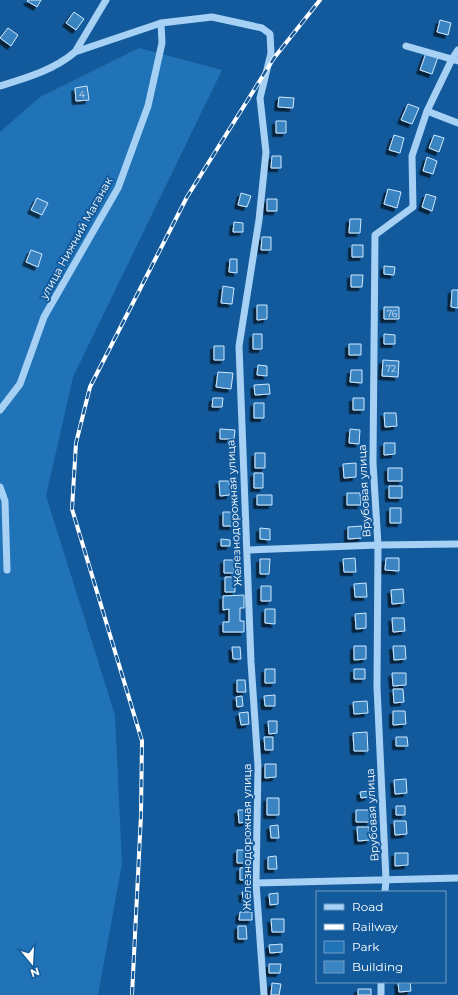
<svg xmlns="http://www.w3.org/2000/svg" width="458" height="995" viewBox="0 0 458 995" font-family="Montserrat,sans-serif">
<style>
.green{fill:#2173b8}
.building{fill:#3b84c2;stroke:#cee8fe;filter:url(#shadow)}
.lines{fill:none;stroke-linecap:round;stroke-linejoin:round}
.minor{stroke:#a6d0f4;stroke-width:7}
.rail-casing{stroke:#fff;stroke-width:4}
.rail{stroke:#125a9b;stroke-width:2.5;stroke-dasharray:8;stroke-linecap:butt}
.labels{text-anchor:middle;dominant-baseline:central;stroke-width:4;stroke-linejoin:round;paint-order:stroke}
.number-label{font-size:9px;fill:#cee0f0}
.street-label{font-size:11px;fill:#fff;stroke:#125a9b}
</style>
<defs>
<filter id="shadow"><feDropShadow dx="-3.5" dy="3.5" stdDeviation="0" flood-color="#0009"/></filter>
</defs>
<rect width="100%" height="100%" fill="#125a9b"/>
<path class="green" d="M139,48l83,22 -149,307 -27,119 69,219 7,149 -24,131h-98v-863l40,-35z"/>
<path class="building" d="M28,0h13l-4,7 -10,-6z
M74,12l10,7 -8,11 -10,-7z
M440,20l11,3 -3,12 -11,-3z
M8,28l10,7 -7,11 -11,-8z
M426,53l12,4 -6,17 -12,-4z
M87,86l2,14 -13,1 -1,-13z
M279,97l15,1 -1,10 -15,-1z
M408,104l11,4 -7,16 -11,-4z
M276,121h10v12h-10z
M394,135l10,3 -4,15 -11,-3z
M434,135l10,3 -5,14 -10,-4z
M272,156h9v12h-10z
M427,157l10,4 -4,13 -10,-3z
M388,189l13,3 -4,16 -13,-4z
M241,193l10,3 -4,11 -9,-2z
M426,194l10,3 -4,14 -10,-4z
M37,198l11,5 -6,12 -11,-5z
M267,199h10v12h-10z
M350,219h11l-1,14h-11z
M234,222l9,1v9h-10z
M262,237h9v13h-10z
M352,245h11v12h-11z
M31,250l11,4 -4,13 -12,-5z
M230,259h7v14l-8,-1z
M384,266l11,1 -1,8 -10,-1z
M351,275h12l-1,12h-11z
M223,286l11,2 -2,16 -11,-1z
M452,290h6v18l-7,-1z
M257,305h10v14l-10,1z
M384,307h15v12h-15z
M253,334h9v15h-9z
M384,334l11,1v9h-11z
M349,344h12v11h-12z
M214,346h10v14h-10z
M383,360l16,1 -1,16 -16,-1z
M258,365l9,1v10l-10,-1z
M351,370h11v13l-12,-1z
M218,372l15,1 -2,16 -15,-2z
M269,384l1,10 -15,1 -1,-10z
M213,398h10l-1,9h-10z
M353,398h11v12h-11z
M254,403h10v15h-10z
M384,413h12l1,13 -12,1z
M220,429l15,1 -1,9h-14z
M350,429l10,1 -1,14 -10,-1z
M384,443h11v11l-11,1z
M255,453h10v15h-10z
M356,463v14l-12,1 -1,-14z
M388,468h14v13h-14z
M254,473h9v15h-9z
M219,481h10l1,14 -10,1z
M389,486h13v12h-13z
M347,493h13l1,12h-14z
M257,495h15v10h-15z
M390,508h11v15h-11z
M223,512h10v14h-10z
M362,526v12l-14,1v-12z
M260,528l10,1v11l-10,-1z
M221,539l9,1v6h-9z
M355,558l1,14h-12l-1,-13z
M386,558h13v13l-14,-1z
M260,559h10l-1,15h-9z
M224,560h10v13h-10z
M225,577h10v15h-10z
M366,583l1,14h-12l-1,-13z
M261,586h10v15h-10z
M403,589l1,14 -12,1 -1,-14z
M244,595v13h-4v13h4v11h-21v-10h6v-13l-6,1v-14z
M265,609h10v15l-10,-1z
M366,613v15l-10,1 -1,-15z
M392,618h12l1,13 -12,1z
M354,646h12v13l-12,1z
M393,646h12l1,13 -12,1z
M232,647h8l1,12h-8z
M265,669h10v14h-10z
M354,669h11v10h-11z
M392,673h14v12l-13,1z
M237,680h8l1,12h-9z
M393,689h10l1,13 -10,1z
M275,695v11h-10l-1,-10z
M242,696l1,10 -6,1 -1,-10z
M367,701l1,12 -14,1 -1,-12z
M393,711h12l1,13 -13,1z
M248,712l1,12 -8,1 -2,-12z
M268,721h9v12l-8,1z
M367,732l1,19h-14l-1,-18z
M264,737h9v13h-8z
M396,737h11l1,9h-12z
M265,764h11v13l-11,1z
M406,779l1,14 -12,1 -1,-14z
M368,791v6l-7,1 -1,-6z
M267,798h12v17h-12z
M396,806h9v9h-9z
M238,810h9v12l-8,1z
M356,810h14v12h-14z
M394,821h12l1,13 -12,1z
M278,825l1,13h-8l-1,-12z
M357,827h12l1,13 -12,1z
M237,850h8l1,13h-9z
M395,853h13v12l-13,1z
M276,856l1,13h-9v-12z
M248,867v13h-8v-12z
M251,891v7l-8,1 -1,-7z
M278,893v11l-8,1 -1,-11z
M240,912h12v8h-13z
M271,919h13v13h-12z
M238,926h8l1,13h-9z
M282,944v8l-12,1 -1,-8z
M269,964h12l-1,9h-11z
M398,982h12l1,9 -12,1z
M272,983l9,1 -2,11h-8z
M358,989h13v6h-13z"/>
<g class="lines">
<path class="minor" d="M406,46l52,15
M75,52l31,-52
M0,86c26,-8 54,-16 75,-34l86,-29 51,-6 50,11 8,6 1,19 -11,45 6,54 -7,68 -20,126 12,316 7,104 -2,117 8,112
M427,111l31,12
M0,410l20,-26 24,-67 74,-129 30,-82 14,-63 -1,-20
M0,487l5,14 2,69
M247,550l131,-5 80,-1
M256,883l202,-5
M385,892l1,-12 -9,-193 1,-142 -5,-82 2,-228 38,-28 -1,-51 15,-45 25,-52 6,-9
M381,995v-13"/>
<g class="rail-casing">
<path id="rail" d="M132,995l9,-180 1,-74 -70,-232 4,-66 14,-56 97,-190 87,-139 46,-58"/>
</g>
<use href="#rail" class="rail"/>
</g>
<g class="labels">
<g class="number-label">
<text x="82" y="94">4</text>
<text x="392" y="313">76</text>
<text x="391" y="368">72</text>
</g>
<g class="street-label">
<text transform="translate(76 238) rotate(-61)">улица Нижний Маганак</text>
<text transform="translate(364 491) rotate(-93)">Врубовая улица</text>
<text transform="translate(234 513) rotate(-93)">Железнодорожная улица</text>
<text transform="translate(372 815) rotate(-93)">Врубовая улица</text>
<text transform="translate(247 837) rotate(-90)">Железнодорожная улица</text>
</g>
</g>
<rect x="316" y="891" width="130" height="92" fill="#125a9b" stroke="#719cc3"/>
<rect x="324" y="904" width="20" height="6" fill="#a6d0f4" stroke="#719cc3"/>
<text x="352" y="911" font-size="12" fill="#ffffff">Road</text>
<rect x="324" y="924" width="20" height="6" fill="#ffffff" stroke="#719cc3"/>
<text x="352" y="931" font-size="12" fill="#ffffff">Railway</text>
<rect x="324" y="941" width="20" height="12" fill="#2173b8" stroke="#719cc3"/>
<text x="352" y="951" font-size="12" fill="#ffffff">Park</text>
<rect x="324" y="961" width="20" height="12" fill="#3b84c2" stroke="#719cc3"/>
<text x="352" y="971" font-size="12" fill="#ffffff">Building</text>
<g transform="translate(32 963) rotate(162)" stroke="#125a9b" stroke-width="3" paint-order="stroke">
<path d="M0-3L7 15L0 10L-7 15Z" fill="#ffffff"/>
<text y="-6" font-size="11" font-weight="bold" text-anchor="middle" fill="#ffffff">N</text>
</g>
</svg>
